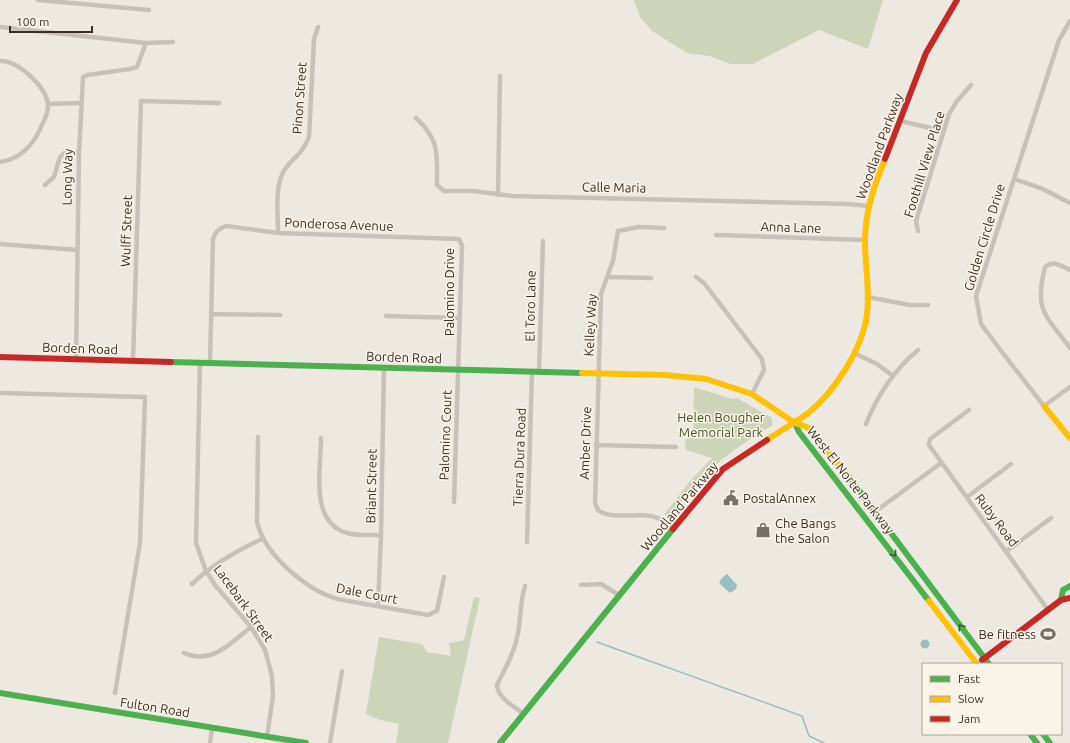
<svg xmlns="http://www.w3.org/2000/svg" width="1070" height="743" viewBox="0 0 1070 743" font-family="Ubuntu,sans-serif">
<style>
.green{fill:#cdd4ba}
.water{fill:#9bbdc0}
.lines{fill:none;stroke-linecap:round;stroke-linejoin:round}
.stream{stroke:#9bbdc0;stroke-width:1.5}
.street{stroke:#c7c1b9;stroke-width:4.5}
.fast{stroke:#4caf50;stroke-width:6}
.slow{stroke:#ffc107;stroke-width:6}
.jam{stroke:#c62828;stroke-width:6}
.oneway{stroke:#3f5b35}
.labels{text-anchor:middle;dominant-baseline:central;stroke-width:3;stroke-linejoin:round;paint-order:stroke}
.street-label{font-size:13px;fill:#382e27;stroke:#faf3e7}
.park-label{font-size:13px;fill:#43572a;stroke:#faf3e7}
.poi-label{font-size:13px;fill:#382e27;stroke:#faf3e7;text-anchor:start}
</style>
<rect width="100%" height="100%" fill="#ede9e1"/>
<path class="green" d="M634,0h249l-15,49 -49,-19 -66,34h-22l-22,-8 -22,-3 -35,-22 -12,-14z
M694,387l38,12 5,-1 35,20v8c-45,25 -69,48 -100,88l-8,1 26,-34 22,-23 -26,-8 -1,-10 8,-4z
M474,597l6,1 -32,145h-52l3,-19 -19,-4 -14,-6 13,-77 43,7 5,8 24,4 -2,-13 15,-3z"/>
<path class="water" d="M727,574l10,11 -1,4 -6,4 -11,-10 3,-5z
M920.5 644a4.5 4.5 0 1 1 9 0a4.5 4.5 0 1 1-9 0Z"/>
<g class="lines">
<path class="stream" d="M597,642l205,74 7,20 15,7"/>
<path class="street" d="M38,0l111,10
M1070,21l-11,19 -83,256 5,28 21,28 42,54 26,-19
M0,27l146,16 27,-1
M0,61c18,-1 46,26 48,43 1,7 -3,15 -6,21 -8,19 -20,34 -42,37
M48,104l33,-1
M416,118c24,22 21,36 21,67l7,6h29l39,5 337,8 19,2
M900,121l44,10
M1014,179l29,10 27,14
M45,185l9,-8 6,-20 4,-4h15
M498,195l2,-119
M664,228l-25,-1 -21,4 -5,30 -12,33 -6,209 3,7c13,10 37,3 53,6 8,1 15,7 22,12
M918,231l-2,-10 33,-107 8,-13 14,-16
M278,233c0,-20 -4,-48 7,-64 10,-14 17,-14 24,-32l5,-98 4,-12
M716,235l149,5
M0,244l77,6
M1070,270c-10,-5 -16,-10 -25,-3 -11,44 0,47 25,81
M607,277l44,1
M696,277l8,6 58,76 2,11 -12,24
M867,297l43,8h18
M211,314l69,1
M386,316l74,2
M854,353l23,11 16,12
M76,359l3,-206 4,-76 4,-2 43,-6 7,-2 9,-24
M133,361l8,-260 78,2
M200,362l-4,181 10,28 9,14 36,42 14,23 7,26 1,20 -6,41
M210,363l3,-124c2,-7 5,-10 13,-13l52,7 181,6 3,7 -8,256
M539,372l4,-131
M0,393l145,4 -5,146 -25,150
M969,410l-39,29 -1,6 119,165
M866,424c11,-28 28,-54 52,-74
M258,437l-1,85c8,33 48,67 80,77l91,16 9,-4 7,-34
M321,438c0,31 -12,84 26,95 11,3 23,2 34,2
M596,445l80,2
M967,497l44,-33
M876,511l65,-48
M527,542l5,-171
M1007,551l44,-33
M192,584c21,-20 44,-33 70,-45
M581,585l20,-1 18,11
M378,606l3,-71 3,-168
M184,653c28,12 47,-10 67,-26
M524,714c-10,-8 -26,-15 -27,-29 8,-17 18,-33 21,-52 3,-16 2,-31 7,-47
M210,743l2,-15
M330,743l12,-72"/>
<path class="fast" d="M171,362l411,11
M795,423l4,9 130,169
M849,477l140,187
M1061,600l2,-10 7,-4
M0,693l306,50
M1030,734l7,9
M1043,734l7,9
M500,743l173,-214"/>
<path class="slow" d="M582,373l83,2 41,4 46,15 43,29 12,4 42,50
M1044,406l26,32
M767,440c13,-9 27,-17 40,-26 27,-21 56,-66 60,-100 3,-24 -2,-49 -2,-73 0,-29 9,-55 20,-82
M929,601l48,63"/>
<path class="jam" d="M885,159l41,-106 31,-53
M0,357l171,5
M673,529l50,-60 44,-29
M982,660l79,-60 9,-2"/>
</g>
<defs><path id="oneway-chevron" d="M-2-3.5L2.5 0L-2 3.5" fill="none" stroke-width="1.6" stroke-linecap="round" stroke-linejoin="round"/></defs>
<g class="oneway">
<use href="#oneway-chevron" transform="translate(894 554) rotate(52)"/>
<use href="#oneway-chevron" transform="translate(961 627) rotate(-127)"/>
</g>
<defs>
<g id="civic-bare" transform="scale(1.2)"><path d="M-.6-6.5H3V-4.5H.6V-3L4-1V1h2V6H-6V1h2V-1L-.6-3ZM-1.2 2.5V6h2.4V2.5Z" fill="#776f68" stroke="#faf3e7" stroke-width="2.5" paint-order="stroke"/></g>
<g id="shop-bare" transform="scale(1.2)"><path d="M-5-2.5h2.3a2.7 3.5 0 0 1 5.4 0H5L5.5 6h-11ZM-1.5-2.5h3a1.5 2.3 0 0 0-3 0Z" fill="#776f68" stroke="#faf3e7" stroke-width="2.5" paint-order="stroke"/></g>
<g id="stadium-bare" transform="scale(1.2)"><path d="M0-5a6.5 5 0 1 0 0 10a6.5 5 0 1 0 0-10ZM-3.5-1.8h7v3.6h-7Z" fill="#776f68" stroke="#faf3e7" stroke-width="2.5" paint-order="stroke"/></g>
</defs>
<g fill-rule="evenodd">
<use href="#civic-bare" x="731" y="498"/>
<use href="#shop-bare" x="763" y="530"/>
<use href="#stadium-bare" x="1048" y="634"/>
</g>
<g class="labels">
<g class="street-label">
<text transform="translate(299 98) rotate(-86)">Pinon Street</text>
<text transform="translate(879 146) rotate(-70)">Woodland Parkway</text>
<text transform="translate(924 164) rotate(-73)">Foothill View Place</text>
<text transform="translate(67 177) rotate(-89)">Long Way</text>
<text transform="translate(614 187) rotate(1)">Calle Maria</text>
<text transform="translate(339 224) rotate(2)">Ponderosa Avenue</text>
<text transform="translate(791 227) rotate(2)">Anna Lane</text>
<text transform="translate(126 231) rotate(-88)">Wulff Street</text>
<text transform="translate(984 237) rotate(-73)">Golden Circle Drive</text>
<text transform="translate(449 292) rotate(-90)">Palomino Drive</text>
<text transform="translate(530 306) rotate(-89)">El Toro Lane</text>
<text transform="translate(590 325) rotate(-87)">Kelley Way</text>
<text transform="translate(80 348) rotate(2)">Borden Road</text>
<text transform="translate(404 357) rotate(2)">Borden Road</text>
<text transform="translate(445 435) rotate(-88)">Palomino Court</text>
<text transform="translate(585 443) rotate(-88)">Amber Drive</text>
<text transform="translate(519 457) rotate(-88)">Tierra Dura Road</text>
<text transform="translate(851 480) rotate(52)">West El Norte Parkway</text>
<text transform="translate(371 486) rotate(-89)">Briant Street</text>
<text transform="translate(679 506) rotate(-50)">Woodland Parkway</text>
<text transform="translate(997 520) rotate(53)">Ruby Road</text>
<text transform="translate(367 593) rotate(11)">Dale Court</text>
<text transform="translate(244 603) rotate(54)">Lacebark Street</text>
<text transform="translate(155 707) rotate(9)">Fulton Road</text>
</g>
<g class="park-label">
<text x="721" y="417">Helen Bougher<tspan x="721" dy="15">Memorial Park</tspan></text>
</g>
<g class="poi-label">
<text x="743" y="498">PostalAnnex</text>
<text x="775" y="523">Che Bangs<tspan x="775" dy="15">the Salon</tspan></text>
<text x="1036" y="634" text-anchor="end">Be fitness</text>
</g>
</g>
<rect x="922" y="663" width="140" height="72" fill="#faf3e7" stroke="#aca49a"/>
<rect x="930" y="676" width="20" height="6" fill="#4caf50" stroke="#aca49a"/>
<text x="958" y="683" font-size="12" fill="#382e27">Fast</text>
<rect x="930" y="696" width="20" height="6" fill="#ffc107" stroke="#aca49a"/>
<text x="958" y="703" font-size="12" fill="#382e27">Slow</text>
<rect x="930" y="716" width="20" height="6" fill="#c62828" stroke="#aca49a"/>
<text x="958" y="723" font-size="12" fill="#382e27">Jam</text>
<path d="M10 26v6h82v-6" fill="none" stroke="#382e27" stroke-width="2"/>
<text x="16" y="26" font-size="12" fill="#382e27" stroke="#faf3e7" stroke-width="3" paint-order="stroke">100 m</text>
</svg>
